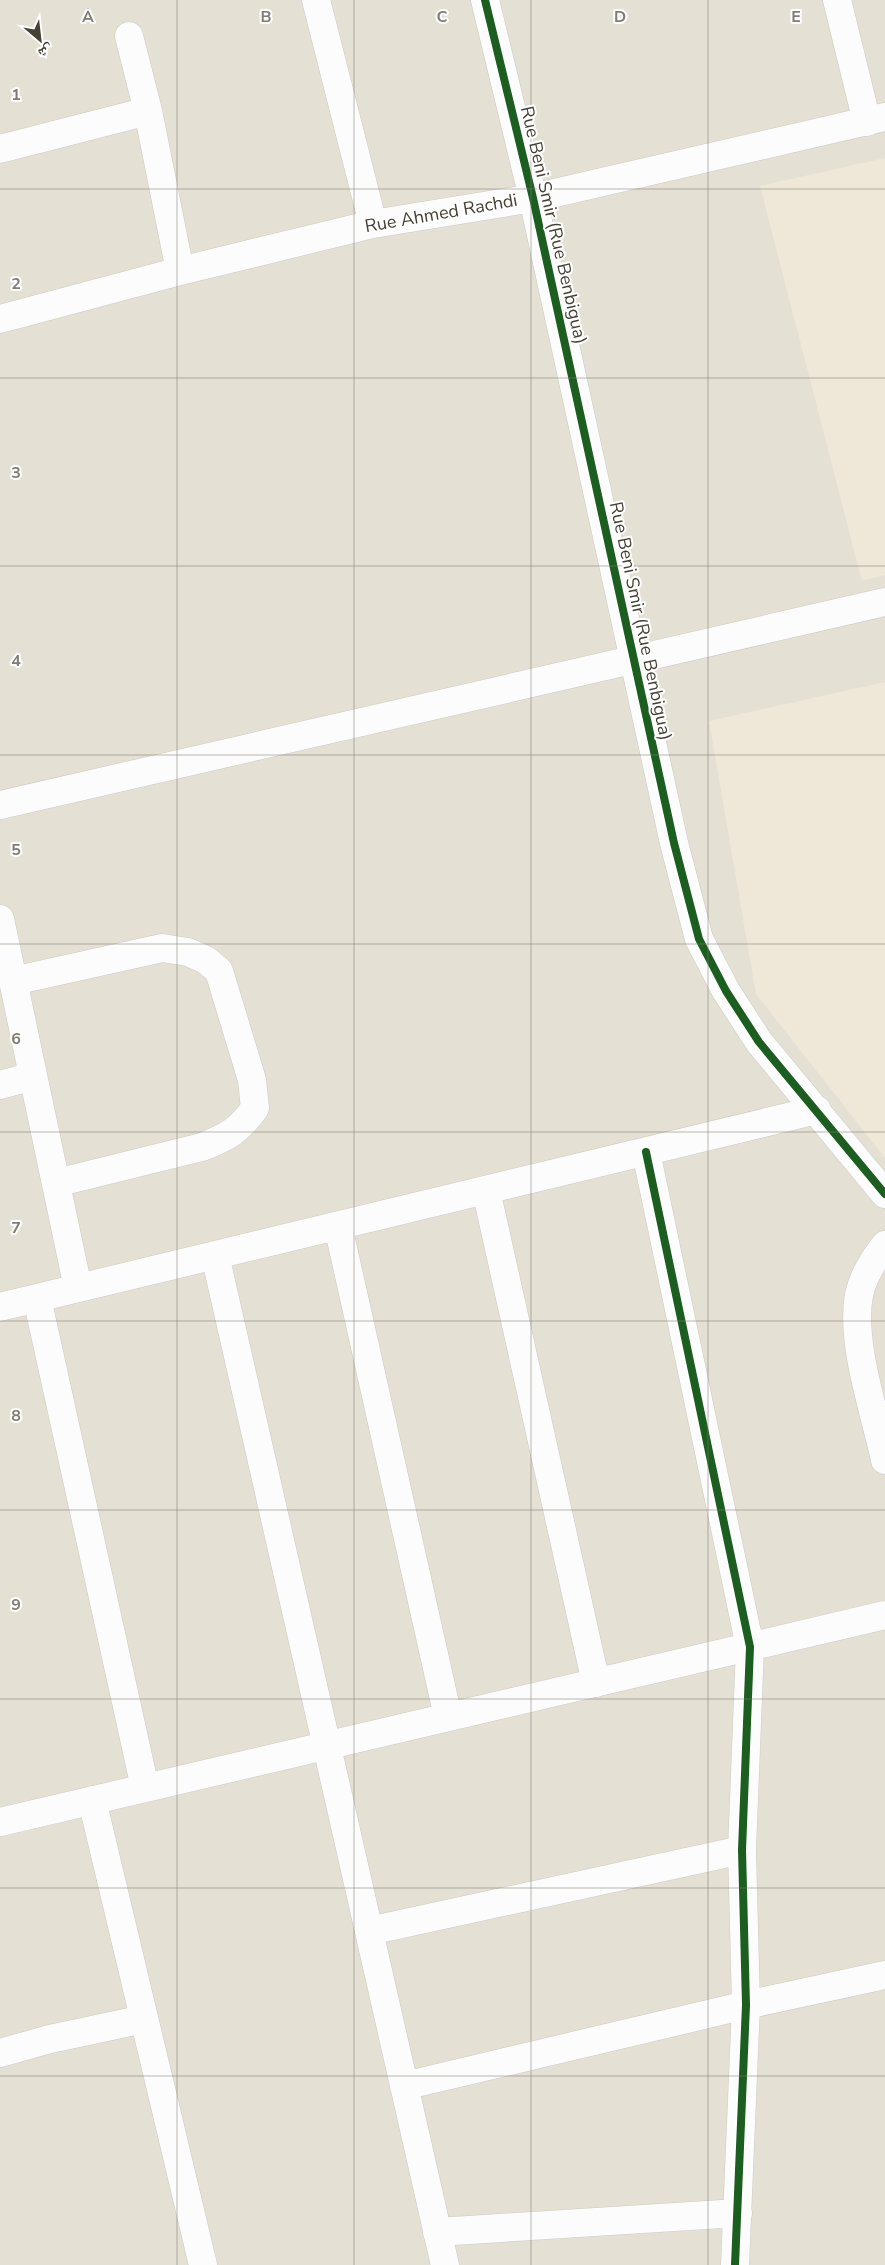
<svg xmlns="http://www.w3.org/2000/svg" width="885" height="2265" viewBox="0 0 885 2265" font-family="'Nunito Sans','Noto Naskh Arabic',sans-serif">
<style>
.residential{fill:#e5e0d4}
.education{fill:#efe8d9}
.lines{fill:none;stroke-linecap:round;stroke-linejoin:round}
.street-casing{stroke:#cccac4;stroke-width:29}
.street{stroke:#fdfcfc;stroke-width:28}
.cycleway-casing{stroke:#fff;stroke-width:11}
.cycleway{stroke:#1b5e20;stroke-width:8}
.grid{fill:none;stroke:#827c72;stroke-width:1;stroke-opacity:0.55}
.labels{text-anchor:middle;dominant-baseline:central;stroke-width:4;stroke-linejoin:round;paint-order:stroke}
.street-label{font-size:18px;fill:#463f33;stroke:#fff}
.grid-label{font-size:16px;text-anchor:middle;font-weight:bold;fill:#827c72;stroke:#fff;stroke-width:4;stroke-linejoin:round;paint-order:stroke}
</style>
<rect width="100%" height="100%" fill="#f0eee8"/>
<path class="residential" d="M0,0h885v2265h-885z"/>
<path class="education" d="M885,158v417l-23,6 -102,-395z
M885,682v476l-129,-164 -47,-273z"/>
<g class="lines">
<g class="street-casing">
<path id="street" d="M316,0l57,224
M485,0l48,198 141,645 25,96 27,52 33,51 126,152
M837,0l30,122
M129,36l19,75 32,160
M0,149l148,-38
M0,319l180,-48 193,-47 160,-26 352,-81
M0,805l885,-203
M0,919l78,369
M13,981l149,-33 26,4 18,8 13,11 33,109 3,28c-16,23 -28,29 -53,39l-146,36
M0,1085l33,-9
M646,1152l104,495 -8,203 4,155 -11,260
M486,1190l110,493
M338,1226l110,491
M885,1245c-12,15 -22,31 -26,50 -9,47 16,118 26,165
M215,1255l230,1010
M37,1298l108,490
M0,1307l817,-197
M92,1800l111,465
M0,1822l885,-207
M369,1931l373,-81
M0,2053l50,-14 94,-20
M404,2086l342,-81 139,-30
M437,2232l301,-19"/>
</g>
<use href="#street" class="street"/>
<g class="cycleway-casing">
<path id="cycleway" d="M485,0l48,198 141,645 25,96 27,52 33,51 126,152
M646,1152l104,495 -8,203 4,155 -11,260"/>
</g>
<use href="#cycleway" class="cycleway"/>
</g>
<path class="grid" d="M177,0v2265M354,0v2265M531,0v2265M708,0v2265M0,189h885M0,378h885M0,566h885M0,755h885M0,944h885M0,1132h885M0,1321h885M0,1510h885M0,1699h885M0,1888h885M0,2076h885"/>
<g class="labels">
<g class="street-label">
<text transform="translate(441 213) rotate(-10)">Rue Ahmed Rachdi</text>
<text transform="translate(554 225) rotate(77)">Rue Beni Smir (Rue Benbigua)</text>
<text transform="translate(641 621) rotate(78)">Rue Beni Smir (Rue Benbigua)</text>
</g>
</g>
<g class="grid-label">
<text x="88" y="22">A</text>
<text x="266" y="22">B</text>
<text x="442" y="22">C</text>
<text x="620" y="22">D</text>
<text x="796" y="22">E</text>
<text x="16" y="100">1</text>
<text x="16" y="289">2</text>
<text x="16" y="478">3</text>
<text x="16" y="666">4</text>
<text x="16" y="855">5</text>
<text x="16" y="1044">6</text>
<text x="16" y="1233">7</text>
<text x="16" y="1421">8</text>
<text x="16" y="1610">9</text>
</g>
<g transform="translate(40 40) rotate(152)" stroke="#ffffff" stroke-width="4" paint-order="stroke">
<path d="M0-4L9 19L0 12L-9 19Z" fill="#463f33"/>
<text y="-8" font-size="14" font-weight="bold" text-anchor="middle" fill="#463f33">ش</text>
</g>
</svg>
